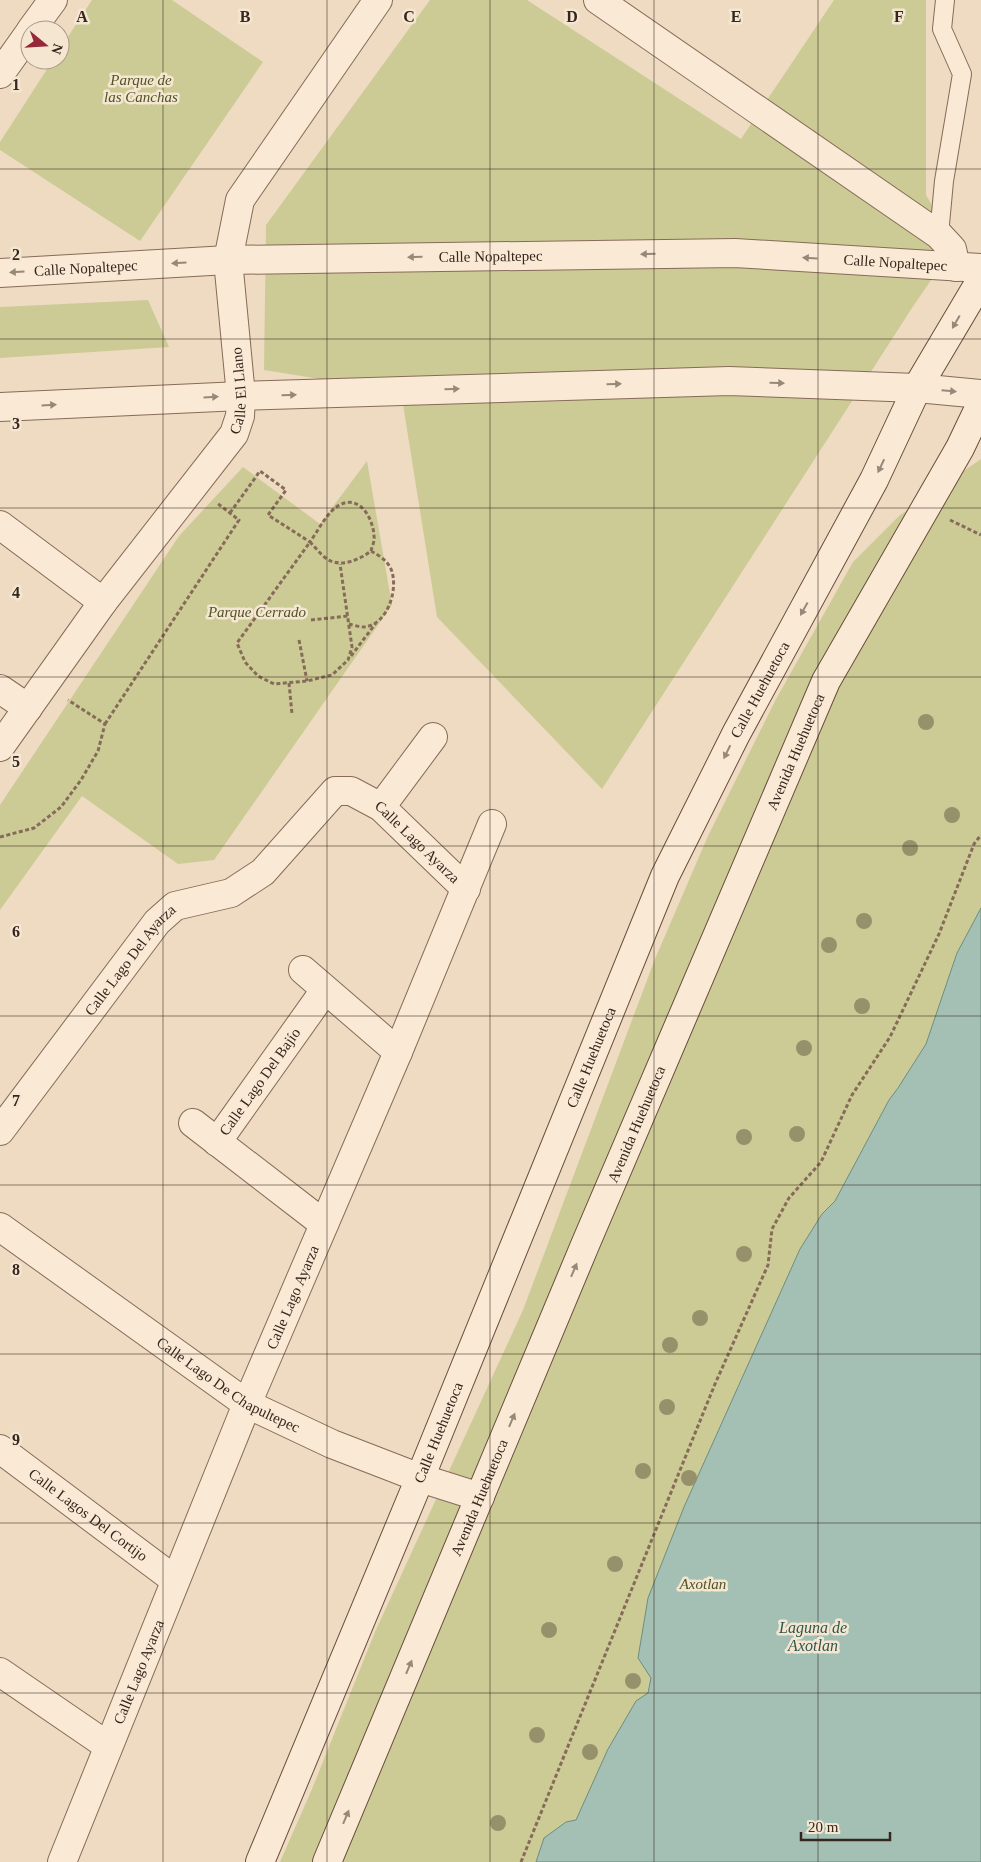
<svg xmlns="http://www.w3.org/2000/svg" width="981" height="1862" viewBox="0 0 981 1862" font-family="'Times New Roman',serif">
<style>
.green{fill:#cccb96}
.water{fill:#a4c0b4;stroke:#6b8e81}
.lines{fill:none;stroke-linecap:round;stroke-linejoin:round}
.lane-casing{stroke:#876b59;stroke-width:20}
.street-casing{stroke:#876b59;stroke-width:30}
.secondary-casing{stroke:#694d3c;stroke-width:30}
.path{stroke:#876b59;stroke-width:3;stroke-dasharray:4 2.5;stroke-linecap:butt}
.lane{stroke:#f9e9d5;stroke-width:18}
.street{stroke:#f9e9d5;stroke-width:28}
.secondary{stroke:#f9e9d5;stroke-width:28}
.tree{fill:#96916b}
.oneway{fill:#988879}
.grid{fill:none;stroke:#37261d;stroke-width:1;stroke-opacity:0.55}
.labels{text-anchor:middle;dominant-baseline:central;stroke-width:5;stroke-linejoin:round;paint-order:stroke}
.park-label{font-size:15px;font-style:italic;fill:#4e5424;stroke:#f5e6d1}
.street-label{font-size:15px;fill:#37261d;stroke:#f5e6d1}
.water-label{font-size:16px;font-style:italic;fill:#2d574e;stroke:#f5e6d1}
.grid-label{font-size:16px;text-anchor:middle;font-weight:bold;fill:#37261d;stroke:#f5e6d1;stroke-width:5;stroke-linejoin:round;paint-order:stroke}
</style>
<rect width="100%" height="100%" fill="#eedbc2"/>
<path class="green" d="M92,0h80l91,62 -123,179 -140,-91v-8l53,-82h7v-11z
M430,0h97l214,139 93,-139h92v195l29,50 -43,63 -310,481 -165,-172 -36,-225 -137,-22 2,-145z
M148,300l21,47 -169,11v-51z
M981,459v1403h-701l32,-73 63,-157 148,-322 132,-351 53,-123 67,-135 78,-139 46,-46z
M367,461l25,144 -178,255 -36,4 -96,-68 -82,114v-105l179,-269 64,-69 77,57z"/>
<path class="water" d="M981,908v954h-445l8,-24 22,-16 10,-2 32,-71 28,-48 12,-8 3,-15 -13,-20 10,-60 36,-91 116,-258 22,-35 13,-13 54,-101 9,-12 28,-44 31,-91z"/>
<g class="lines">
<g class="lane-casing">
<path id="lane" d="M939,235l5,-54 18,-107 -20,-45 3,-29"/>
</g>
<g class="street-casing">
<g id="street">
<path d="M598,0l341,235 13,14 4,18"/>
<path d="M31,30l22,-30"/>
<path d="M0,74l30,-42"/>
<path id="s1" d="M0,273l228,-13 507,-7 246,15"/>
<path d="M0,407l241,-11 488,-15 188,7 64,6"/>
<path d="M0,525l103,77"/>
<path d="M0,689l28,19"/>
<path id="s2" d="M0,747l103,-145 131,-168 6,-18 1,-20 -13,-136 12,-60 138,-200"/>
<path d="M381,807l52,-70"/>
<path d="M303,970l95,82"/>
<path d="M193,1123l131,101"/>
<path id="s3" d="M0,1131l157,-209 18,-16 56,-13 32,-21 72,-81h16l30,16 85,82"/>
<path id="s4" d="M217,1142l108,-152"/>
<path id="s5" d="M0,1227l247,177 85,40 88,34 60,19"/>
<path id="s6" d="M0,1449l175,131"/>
<path d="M0,1672l108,74"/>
<path id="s7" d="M62,1862l185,-458 151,-352 94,-228"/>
</g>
</g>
<g class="secondary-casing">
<g id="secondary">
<path id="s8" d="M260,1862l160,-384 245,-602 71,-142 138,-254 43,-92 64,-108"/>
<path id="s9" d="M327,1862l258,-617 241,-564 134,-233 21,-44"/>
</g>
</g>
<path class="path" d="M230,513l30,-42 26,19 -18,25 42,27c7,-10 16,-27 25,-34 22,-17 38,8 39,28 1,5 -2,10 -3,15 -12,9 -30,17 -44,8 -6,-4 -12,-12 -17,-17l-73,101 8,19 13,14 16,8 33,-3 25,-6 16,-15 4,-13 -12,-83
M950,520l31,15
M311,620l37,-4
M349,624c4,1 10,3 15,3 24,-2 35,-39 27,-58 -4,-9 -13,-14 -20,-18
M299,640l8,41
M351,656l25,-33
M289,683l3,31
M105,724l134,-204 -22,-17
M0,837l34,-9 27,-21 20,-27 17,-29 7,-27 -37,-24
M521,1862l194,-478 53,-119 4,-36 17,-31 32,-36 31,-67 38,-58 49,-103 35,-90 7,-9"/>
<use href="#lane" class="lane"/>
<use href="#street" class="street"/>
<use href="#secondary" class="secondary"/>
</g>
<g class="tree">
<circle cx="926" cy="722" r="8"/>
<circle cx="952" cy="815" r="8"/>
<circle cx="910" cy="848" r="8"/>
<circle cx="864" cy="921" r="8"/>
<circle cx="829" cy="945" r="8"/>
<circle cx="862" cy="1006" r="8"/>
<circle cx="804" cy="1048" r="8"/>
<circle cx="797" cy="1134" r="8"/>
<circle cx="744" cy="1137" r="8"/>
<circle cx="744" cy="1254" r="8"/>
<circle cx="700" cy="1318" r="8"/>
<circle cx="670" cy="1345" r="8"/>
<circle cx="667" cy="1407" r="8"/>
<circle cx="643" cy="1471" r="8"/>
<circle cx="689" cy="1478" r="8"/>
<circle cx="615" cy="1564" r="8"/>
<circle cx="549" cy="1630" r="8"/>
<circle cx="633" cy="1681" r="8"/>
<circle cx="537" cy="1735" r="8"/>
<circle cx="590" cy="1752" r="8"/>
<circle cx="498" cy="1823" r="8"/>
</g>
<defs><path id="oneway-solid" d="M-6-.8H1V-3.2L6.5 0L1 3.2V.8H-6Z" transform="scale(1.25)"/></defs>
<g class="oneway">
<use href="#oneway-solid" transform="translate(648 254) rotate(179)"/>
<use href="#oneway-solid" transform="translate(415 257) rotate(179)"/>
<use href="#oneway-solid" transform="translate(810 258) rotate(-177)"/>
<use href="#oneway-solid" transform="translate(179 263) rotate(177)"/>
<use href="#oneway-solid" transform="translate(17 272) rotate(177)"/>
<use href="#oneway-solid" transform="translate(956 322) rotate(120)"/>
<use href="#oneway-solid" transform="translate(777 383) rotate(2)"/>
<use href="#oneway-solid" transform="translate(614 384) rotate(-2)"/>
<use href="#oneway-solid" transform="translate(452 389) rotate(-2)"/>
<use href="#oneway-solid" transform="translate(949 391) rotate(5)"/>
<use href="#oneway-solid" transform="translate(289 395) rotate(-2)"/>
<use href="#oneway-solid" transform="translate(211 397) rotate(-3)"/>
<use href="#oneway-solid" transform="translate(49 405) rotate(-3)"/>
<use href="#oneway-solid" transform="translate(881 466) rotate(115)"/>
<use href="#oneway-solid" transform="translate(804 609) rotate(119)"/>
<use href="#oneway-solid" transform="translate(727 752) rotate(116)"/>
<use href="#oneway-solid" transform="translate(574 1270) rotate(-67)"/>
<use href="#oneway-solid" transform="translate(512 1420) rotate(-67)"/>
<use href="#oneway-solid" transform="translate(409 1667) rotate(-67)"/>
<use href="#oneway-solid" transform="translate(346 1817) rotate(-67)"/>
</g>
<path class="grid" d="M163,0v1862M327,0v1862M490,0v1862M654,0v1862M818,0v1862M0,169h981M0,339h981M0,508h981M0,677h981M0,846h981M0,1016h981M0,1185h981M0,1354h981M0,1523h981M0,1693h981"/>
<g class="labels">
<g class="park-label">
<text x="141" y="80">Parque de<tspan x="141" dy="17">las Canchas</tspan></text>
<text x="257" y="612">Parque Cerrado</text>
<text x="703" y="1584">Axotlan</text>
</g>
<g class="street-label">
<text stroke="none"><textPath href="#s1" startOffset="491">Calle Nopaltepec</textPath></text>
<text stroke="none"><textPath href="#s1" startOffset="896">Calle Nopaltepec</textPath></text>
<text stroke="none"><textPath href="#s1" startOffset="86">Calle Nopaltepec</textPath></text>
<text stroke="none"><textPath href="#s2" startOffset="435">Calle El Llano</textPath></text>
<text stroke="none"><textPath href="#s8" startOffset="1275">Calle Huehuetoca</textPath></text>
<text stroke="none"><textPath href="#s9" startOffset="1205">Avenida Huehuetoca</textPath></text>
<text stroke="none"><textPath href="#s3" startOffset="590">Calle Lago Ayarza</textPath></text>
<text stroke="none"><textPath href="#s3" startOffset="215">Calle Lago Del Ayarza</textPath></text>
<text stroke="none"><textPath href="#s8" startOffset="870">Calle Huehuetoca</textPath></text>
<text stroke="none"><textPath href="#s4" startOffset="74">Calle Lago Del Bajío</textPath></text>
<text stroke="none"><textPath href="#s9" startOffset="800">Avenida Huehuetoca</textPath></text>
<text stroke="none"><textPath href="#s7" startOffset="610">Calle Lago Ayarza</textPath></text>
<text stroke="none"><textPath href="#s5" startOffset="278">Calle Lago De Chapultepec</textPath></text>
<text stroke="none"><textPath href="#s8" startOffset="465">Calle Huehuetoca</textPath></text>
<text stroke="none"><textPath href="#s9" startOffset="395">Avenida Huehuetoca</textPath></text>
<text stroke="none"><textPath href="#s6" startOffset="110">Calle Lagos Del Cortijo</textPath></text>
<text stroke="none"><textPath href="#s7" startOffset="205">Calle Lago Ayarza</textPath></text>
</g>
<g class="water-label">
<text x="813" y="1627">Laguna de<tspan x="813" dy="18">Axotlan</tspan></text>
</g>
</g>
<g class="grid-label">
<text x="82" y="22">A</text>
<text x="245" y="22">B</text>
<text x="409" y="22">C</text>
<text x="572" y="22">D</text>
<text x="736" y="22">E</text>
<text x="899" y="22">F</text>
<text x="16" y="90">1</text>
<text x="16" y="260">2</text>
<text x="16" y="429">3</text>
<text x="16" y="598">4</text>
<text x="16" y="767">5</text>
<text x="16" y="937">6</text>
<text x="16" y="1106">7</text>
<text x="16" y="1275">8</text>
<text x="16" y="1445">9</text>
</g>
<g transform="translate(45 45) rotate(108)"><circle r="24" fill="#f5e6d1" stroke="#a99989"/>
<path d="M0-4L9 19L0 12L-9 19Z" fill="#962939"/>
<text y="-8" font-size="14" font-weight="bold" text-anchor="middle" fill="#37261d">N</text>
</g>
<path d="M801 1832v8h89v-8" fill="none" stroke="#37261d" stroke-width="2.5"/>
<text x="808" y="1832" font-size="15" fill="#37261d" stroke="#f5e6d1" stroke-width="4" paint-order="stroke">20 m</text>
</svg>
